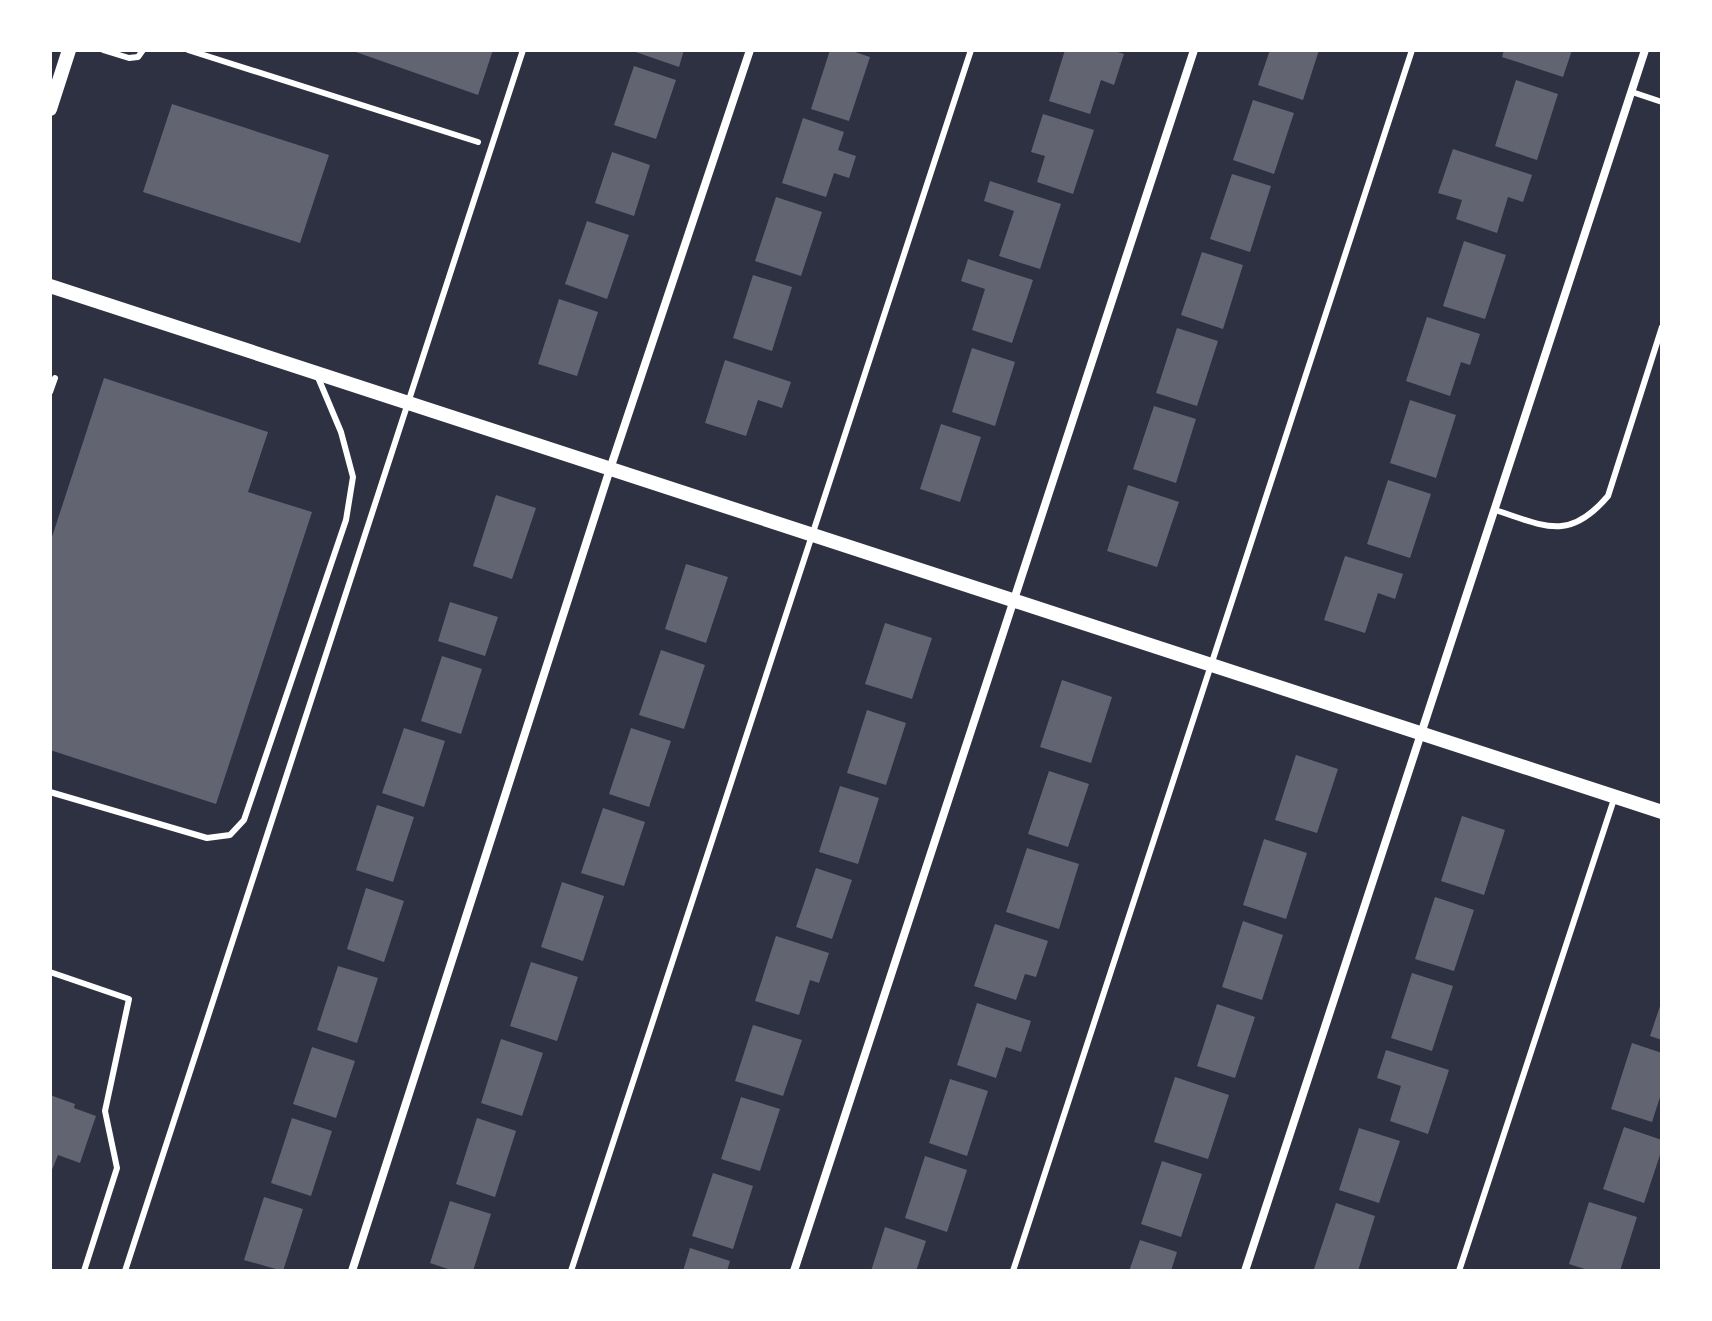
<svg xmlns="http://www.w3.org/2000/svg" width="1712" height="1321" viewBox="0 0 1712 1321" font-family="Montserrat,sans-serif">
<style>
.building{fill:#626471}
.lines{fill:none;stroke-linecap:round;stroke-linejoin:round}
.service{stroke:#fff;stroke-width:6}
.minor{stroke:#fff;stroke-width:8}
.tertiary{stroke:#fff;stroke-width:14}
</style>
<rect width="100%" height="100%" fill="#2d3142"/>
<path class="building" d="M493,50l-15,45 -125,-44v-1z
M630,50h54l-5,17z
M830,50h19l21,7 -21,64 -38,-12z
M1065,50h46l13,4 -10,31 -13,-5 -11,34 -41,-13z
M1270,50h49l-16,50 -45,-15z
M1504,50h68l-9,27 -61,-20z
M634,66l42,14 -20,59 -42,-14z
M1516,80l42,14 -21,66 -42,-14z
M1253,100l41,13 -20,61 -41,-14z
M172,104l157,51 -29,88 -157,-51z
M1043,114l51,16 -21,64 -36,-12 8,-26 -14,-4z
M803,118l41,14 -6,18 18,6 -7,22 -15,-5 -8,24 -44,-14z
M1453,149l79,26 -9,27 -15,-5 -11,36 -41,-14 6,-19 -24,-7z
M612,152l38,13 -16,51 -39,-13z
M1232,174l39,12 -21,66 -40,-13z
M990,181l71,23 -21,65 -41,-13 15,-45 -30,-10z
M776,197l46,15 -21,64 -46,-15z
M587,221l42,14 -22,64 -42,-15z
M1464,241l42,14 -21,64 -42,-13z
M1202,252l41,13 -20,64 -42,-14z
M968,259l65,21 -21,63 -40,-13 13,-41 -24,-8z
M753,275l39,12 -20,64 -39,-13z
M559,299l39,13 -21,64 -39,-12z
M1427,317l53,17 -10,31 -9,-3 -11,34 -44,-15z
M1177,328l41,13 -21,65 -41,-13z
M972,348l43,14 -20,64 -43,-14z
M725,360l66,22 -9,26 -24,-8 -12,36 -41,-13z
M104,378l164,54 -20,60 64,20 -96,292 -166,-54v-207z
M1410,400l46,15 -20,63 -46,-15z
M1154,406l42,13 -20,64 -43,-14z
M941,424l40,13 -21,65 -40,-13z
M1388,480l43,14 -21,64 -43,-14z
M1128,485l51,17 -22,65 -50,-16z
M496,495l40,13 -24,71 -39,-13z
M1345,556l58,18 -8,25 -17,-6 -13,40 -41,-13z
M686,564l42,13 -22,66 -41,-14z
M450,602l48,15 -13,39 -47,-15z
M885,623l47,15 -20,61 -47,-15z
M661,650l44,15 -21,64 -45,-14z
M442,656l40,13 -21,65 -40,-13z
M1062,680l50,17 -21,66 -51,-16z
M867,710l39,13 -20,62 -39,-12z
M404,728l41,13 -21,66 -42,-14z
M631,728l40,13 -22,66 -40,-13z
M1296,755l42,14 -21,64 -42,-13z
M1049,771l40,13 -21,63 -40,-13z
M840,786l39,12 -21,66 -39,-12z
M377,805l37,12 -21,65 -37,-12z
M603,808l42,14 -21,64 -43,-13z
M1462,816l43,14 -21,65 -43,-14z
M1264,839l43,14 -21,66 -43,-14z
M1027,848l52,16 -20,65 -53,-17z
M816,868l36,12 -20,59 -36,-12z
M562,882l42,14 -21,65 -42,-14z
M366,888l38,13 -20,61 -37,-13z
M1435,897l39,13 -20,61 -39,-12z
M1243,921l40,14 -21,65 -40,-13z
M995,924l53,17 -12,36 -11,-3 -9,26 -42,-14z
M776,936l53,17 -10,30 -9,-3 -11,35 -44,-14z
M531,962l47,15 -21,64 -47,-15z
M338,966l40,12 -21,65 -40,-13z
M1412,973l41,13 -21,65 -41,-13z
M977,1003l54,18 -10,31 -15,-5 -10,31 -39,-13z
M1661,1003h1v37l-12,-4z
M1217,1004l38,13 -20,61 -38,-12z
M753,1025l49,15 -19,56 -48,-15z
M501,1039l42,14 -21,63 -41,-13z
M1632,1043l30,10v38l-10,31 -41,-13z
M312,1047l43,14 -19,57 -43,-14z
M1386,1050l63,20 -21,64 -38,-13 11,-35 -24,-8z
M1175,1077l54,18 -21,64 -54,-17z
M950,1079l38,12 -21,65 -38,-13z
M50,1095l25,9 -1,4 22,8 -16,47 -22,-8 -8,20z
M741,1097l39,12 -20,62 -39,-12z
M292,1118l40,13 -21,65 -40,-13z
M477,1118l39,13 -21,66 -39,-13z
M1624,1127l38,13v9l-18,54 -41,-14z
M1359,1128l41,13 -21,62 -40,-13z
M925,1156l42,14 -20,62 -42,-14z
M1162,1161l40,13 -21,63 -40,-13z
M713,1173l40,13 -20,63 -41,-13z
M264,1197l39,12 -20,62 -39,-11z
M450,1201l41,13 -18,57h-19l-24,-8z
M1589,1202l48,15 -17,54h-29l-22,-7z
M1336,1203l39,13 -17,55 -44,-2z
M885,1227l41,14 -10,30h-45z
M1140,1240l37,12 -6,19h-42z
M690,1248l40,13 -3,10h-44z"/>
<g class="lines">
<path class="service" d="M103,50l26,8 9,-1 5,-7
M188,50l290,92
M1632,92l30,10
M50,392l5,-14
M1495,510c50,16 74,32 113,-14l54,-169
M50,792l157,46 23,-3 14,-15 102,-300 7,-43 -12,-45 -24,-57
M50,972l79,27 -24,112 12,57 -33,103
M125,1271l398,-1221
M571,1271l400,-1221
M1013,1271l399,-1221
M1459,1271l156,-475"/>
<path class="minor" d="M352,1271l258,-802 140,-419
M794,1271l400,-1221
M1245,1271l400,-1221"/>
<path class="tertiary" d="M50,109l19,-59
M50,286l1612,526"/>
</g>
<rect width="1712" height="1321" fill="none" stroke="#ffffff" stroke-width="104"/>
</svg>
